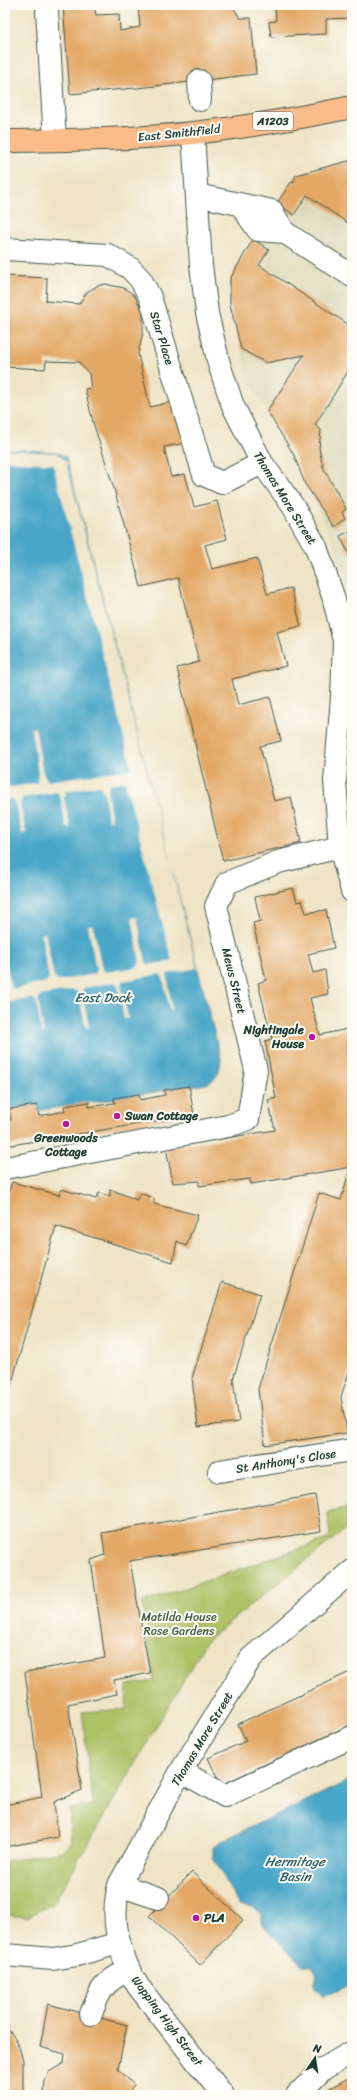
<svg xmlns="http://www.w3.org/2000/svg" width="357" height="2100" viewBox="0 0 357 2100" font-family="Sriracha,sans-serif">
<style>
.built{fill:#ddd9b7}
.green{fill:#adc165;stroke:#667f4c}
.water{fill:#48a6c7;stroke:#34727e}
.pier{fill:#efe4c6}
.building{fill:#e3a865}
.lines{fill:none;stroke-linecap:round;stroke-linejoin:round}
.minor-casing{stroke:#3e564a;stroke-width:24}
.highway-casing{stroke:#3e564a;stroke-width:24}
.minor{stroke:#fff;stroke-width:22}
.highway{stroke:#f9bc8a;stroke-width:22}
.poi-dot{fill:#b5179e;stroke:#fdfcf7;stroke-width:1.5}
.labels{text-anchor:middle;dominant-baseline:central;stroke-width:4;stroke-linejoin:round;paint-order:stroke}
.shield{fill:#fdfcf7;stroke:#62766e;stroke-width:1}
.shield-label{font-size:11px;font-weight:bold;fill:#1f3d34}
.street-label{font-size:12px;fill:#1f3d34;stroke:#fdfcf7}
.poi-label{font-size:12px;font-weight:bold;fill:#1f3d34;stroke:#fdfcf7;text-anchor:start}
.park-label{font-size:12px;fill:#425e40;stroke:#fdfcf7}
.water-label{font-size:13px;font-style:italic;fill:#2d6267;stroke:#fdfcf7}
</style>
<rect width="100%" height="100%" fill="#fdfcf7"/>
<filter id="ink" filterUnits="userSpaceOnUse"><feTurbulence type="fractalNoise" baseFrequency=".025" numOctaves="2"/><feDisplacementMap in="SourceGraphic" scale="8" xChannelSelector="R" yChannelSelector="G"/><feConvolveMatrix kernelMatrix="1 2 1 2 8 2 1 2 1" color-interpolation-filters="sRGB"/></filter>
<filter id="wash" filterUnits="userSpaceOnUse"><feTurbulence type="fractalNoise" baseFrequency=".012" numOctaves="4" result="noise"/><feDisplacementMap in="SourceGraphic" scale="16" xChannelSelector="R" yChannelSelector="G"/><feGaussianBlur stdDeviation="0.9" result="paint"/><feColorMatrix in="noise" values="0 0 0 0 0 0 0 0 0 0 0 0 0 0 0 0 0 1.4 0 .05"/><feComposite in="paint" operator="in"/></filter>
<g filter="url(#wash)">
<rect width="100%" height="100%" fill="#efe4c6"/>
<path class="built" d="M352,160v444l-20,-64 -38,-85 -45,-74 -19,-77v-25l9,-19 57,-85z"/>
<path class="green" d="M352,1506v18l-145,116 -154,264 -26,13 -22,-2v-54l57,-10 9,-9 -2,-33 24,-4 -11,-93 44,-3 1,-24 27,-4 -12,-78 188,-65 -2,-26z"/>
<path class="water" d="M5,449l50,3 11,5 155,602c-1,12 -3,20 -15,25l-201,32z
M352,1779v204l-29,14 -9,-11 3,-11 -6,-9 -9,-1 -41,-42v-8l-8,-8 -15,-3 -25,-47v-10l8,-6z"/>
<path class="pier" d="M5,450l51,3 10,8 104,399h3l3,12 -3,1 24,95 -30,6 5,37h-2l-7,-33 -3,-4 -38,7 -1,5 7,32 -4,1 -6,-34 -4,-3 -30,6 -2,4 7,35 -3,1 -8,-36 -5,-2 -33,6 -2,4 6,34h-2l-6,-33 -4,-3 -27,5v-45l6,29 4,2 31,-7 3,-3 -8,-45 4,-1 9,45 4,3 36,-7 2,-4 -8,-45h5l9,44 4,3 31,-5 3,-5 -8,-44 5,-1 9,45 3,3 23,-4 -47,-180 -16,3 -2,8 5,28h-4l-4,-28 -5,-7 -33,6 -2,8 6,28 -4,1 -5,-29 -4,-7 -35,6 -2,7 6,28 -4,1 -6,-28 -4,-7 -7,1v-12l32,-5 1,-10 -7,-45h4l8,45 5,8 84,-12 -79,-305 -48,-3z"/>
<g id="blocks">
<path class="building" d="M63,5h31l2,10 23,-1 1,17 20,-4 -2,-21 -8,-1h102l8,13h11l5,56 -109,13 -77,7z
M275,5h77v13l-26,1v15l-55,3 -2,-15 7,-1z
M352,160v66l-45,-31 -13,20 -17,-12 14,-21 2,1 3,-8z
M253,239l16,11 -10,15 93,62v38l-37,60 6,5 -2,18 4,19 23,42 -4,3 3,6 -11,9 -29,-43 -11,-29 -27,-44 37,-56 -38,8 -25,-14 -11,-45v-25z
M6,276l41,2 -1,23 33,3 8,-12 10,-6 8,-2 19,4 10,7 9,17v20l-5,22 12,53 25,-6 11,42 -22,4 7,30 14,-3 9,33 23,-6 10,38 -22,6 7,24 45,-11 10,36 24,-6 10,38 -24,6 9,34 -54,13 6,26 32,-8 11,44 -21,5 14,55 17,-4 10,46 -78,18 -46,-193 22,-6 -21,-84 -37,9 -26,-95 -22,-70 -8,-33 6,-1 -2,-14 -10,-12 -33,-1 -1,8 -40,-2z
M352,530v23l-3,1 -9,-18z
M293,888l4,14 5,-1 4,12 20,-3 8,38 -26,6 5,19 12,-3 3,24 -18,4 10,37 32,-7v139l-101,17 -1,-5 -51,7v-5l-26,2 -7,-35 109,-18 -7,-30 8,-2 -11,-57 7,-2 -14,-56 8,-3 -13,-57 7,-2 -5,-24z
M189,1086l5,29 -189,31v-25l6,-1 -2,-11 28,-4 2,11 26,-5 -1,-5 25,-4v5l26,-4 -1,-5 25,-4 1,6 25,-5 -1,-5z
M350,1168h2v194l-11,35 6,36 -82,12 -7,-56 61,-196 22,7z
M12,1182l47,13 2,-6 35,10 3,-6 11,3v-7l27,11 3,-7 14,5v6l44,11 -12,31 -9,-5 -4,21 -117,-36 -51,181v-205z
M222,1282l38,12 -27,85 6,43 -41,5 -6,-49z
M315,1495l6,36 -191,30 20,112 -36,7 3,14 -49,10 14,86 -28,12 4,35 -53,10v-42l37,-8 -17,-125 80,-14 -14,-98 14,-5 -3,-22z
M352,1671v53l-131,61 -13,-27 38,-17 -8,-17z
M192,1872l51,48 -43,45 -51,-49z
M48,2004l79,21 -9,44 16,16 -8,10h-77l-5,-4 1,-10 4,-9 15,-9 1,-9 -25,-7z
M5,2025l12,16 6,19v35h-18z
M352,2076v19h-34l14,-8z"/>
</g>
</g>
<g filter="url(#ink)">
<use href="#blocks" fill-opacity="0" stroke="#3e564a" stroke-width="1"/>
<g class="lines">
<g class="minor-casing">
<path id="minor" d="M47,11l8,129
M199,81l1,19
M193,133l8,132 6,48 12,51 14,42 29,57 31,43 23,41 17,49 11,45 -2,56 -7,84 5,66 12,44
M197,195l75,16 12,21 68,44
M240,204l18,26 26,2
M5,249l103,6 22,13 11,12 9,17 54,178 18,8 40,-20
M5,1168l223,-42 20,-7 8,-49 -40,-164 11,-23 51,-21 62,-15
M219,1471l133,-21
M181,1771l44,25 127,-59
M119,1885l39,13
M5,1955l48,4 24,-4 42,-12
M91,2014c9,-25 13,-32 37,-44
M223,2095l-85,-109c-19,-31 -28,-65 -19,-101l62,-114 70,-113 101,-87
M297,2095l26,-26 29,-17"/>
</g>
<g class="highway-casing">
<path id="highway" d="M5,141c63,-1 126,-1 188,-8 53,-6 107,-15 159,-26"/>
</g>
<use href="#minor" class="minor"/>
<use href="#highway" class="highway"/>
</g>
</g>
<g class="poi-dot">
<circle cx="312" cy="1037" r="4"/>
<circle cx="117" cy="1116" r="4"/>
<circle cx="66" cy="1124" r="4"/>
<circle cx="196" cy="1918" r="4"/>
</g>
<g class="labels">
<rect class="shield" x="253" y="112" width="40" height="18" rx="3"/>
<g class="shield-label">
<text x="273" y="121">A1203</text>
</g>
<g class="street-label">
<text transform="translate(179 133) rotate(-6)">East Smithfield</text>
<text transform="translate(162 338) rotate(73)">Star Place</text>
<text transform="translate(285 498) rotate(58)">Thomas More Street</text>
<text transform="translate(234 981) rotate(76)">Mews Street</text>
<text transform="translate(286 1461) rotate(-9)">St Anthony's Close</text>
<text transform="translate(202 1739) rotate(-59)">Thomas More Street</text>
<text transform="translate(167 2021) rotate(53)">Wapping High Street</text>
</g>
<g class="poi-label">
<text x="304" y="1030" text-anchor="end">Nightingale<tspan x="304" dy="14">House</tspan></text>
<text x="125" y="1116">Swan Cottage</text>
<text x="66" y="1138" text-anchor="middle">Greenwoods<tspan x="66" dy="14">Cottage</tspan></text>
<text x="204" y="1918">PLA</text>
</g>
<g class="park-label">
<text x="179" y="1617">Matilda House<tspan x="179" dy="14">Rose Gardens</tspan></text>
</g>
<g class="water-label">
<text x="103" y="997">East Dock</text>
<text x="295" y="1861">Hermitage<tspan x="295" dy="15">Basin</tspan></text>
</g>
</g>
<rect width="357" height="2100" fill="none" stroke="#fdfcf7" stroke-width="20"/>
<g transform="translate(315 2058) rotate(13)" stroke="#fdfcf7" stroke-width="3" paint-order="stroke">
<path d="M0-3L7 15L0 10L-7 15Z" fill="#1f3d34"/>
<text y="-6" font-size="11" font-weight="bold" text-anchor="middle" fill="#1f3d34">N</text>
</g>
</svg>
